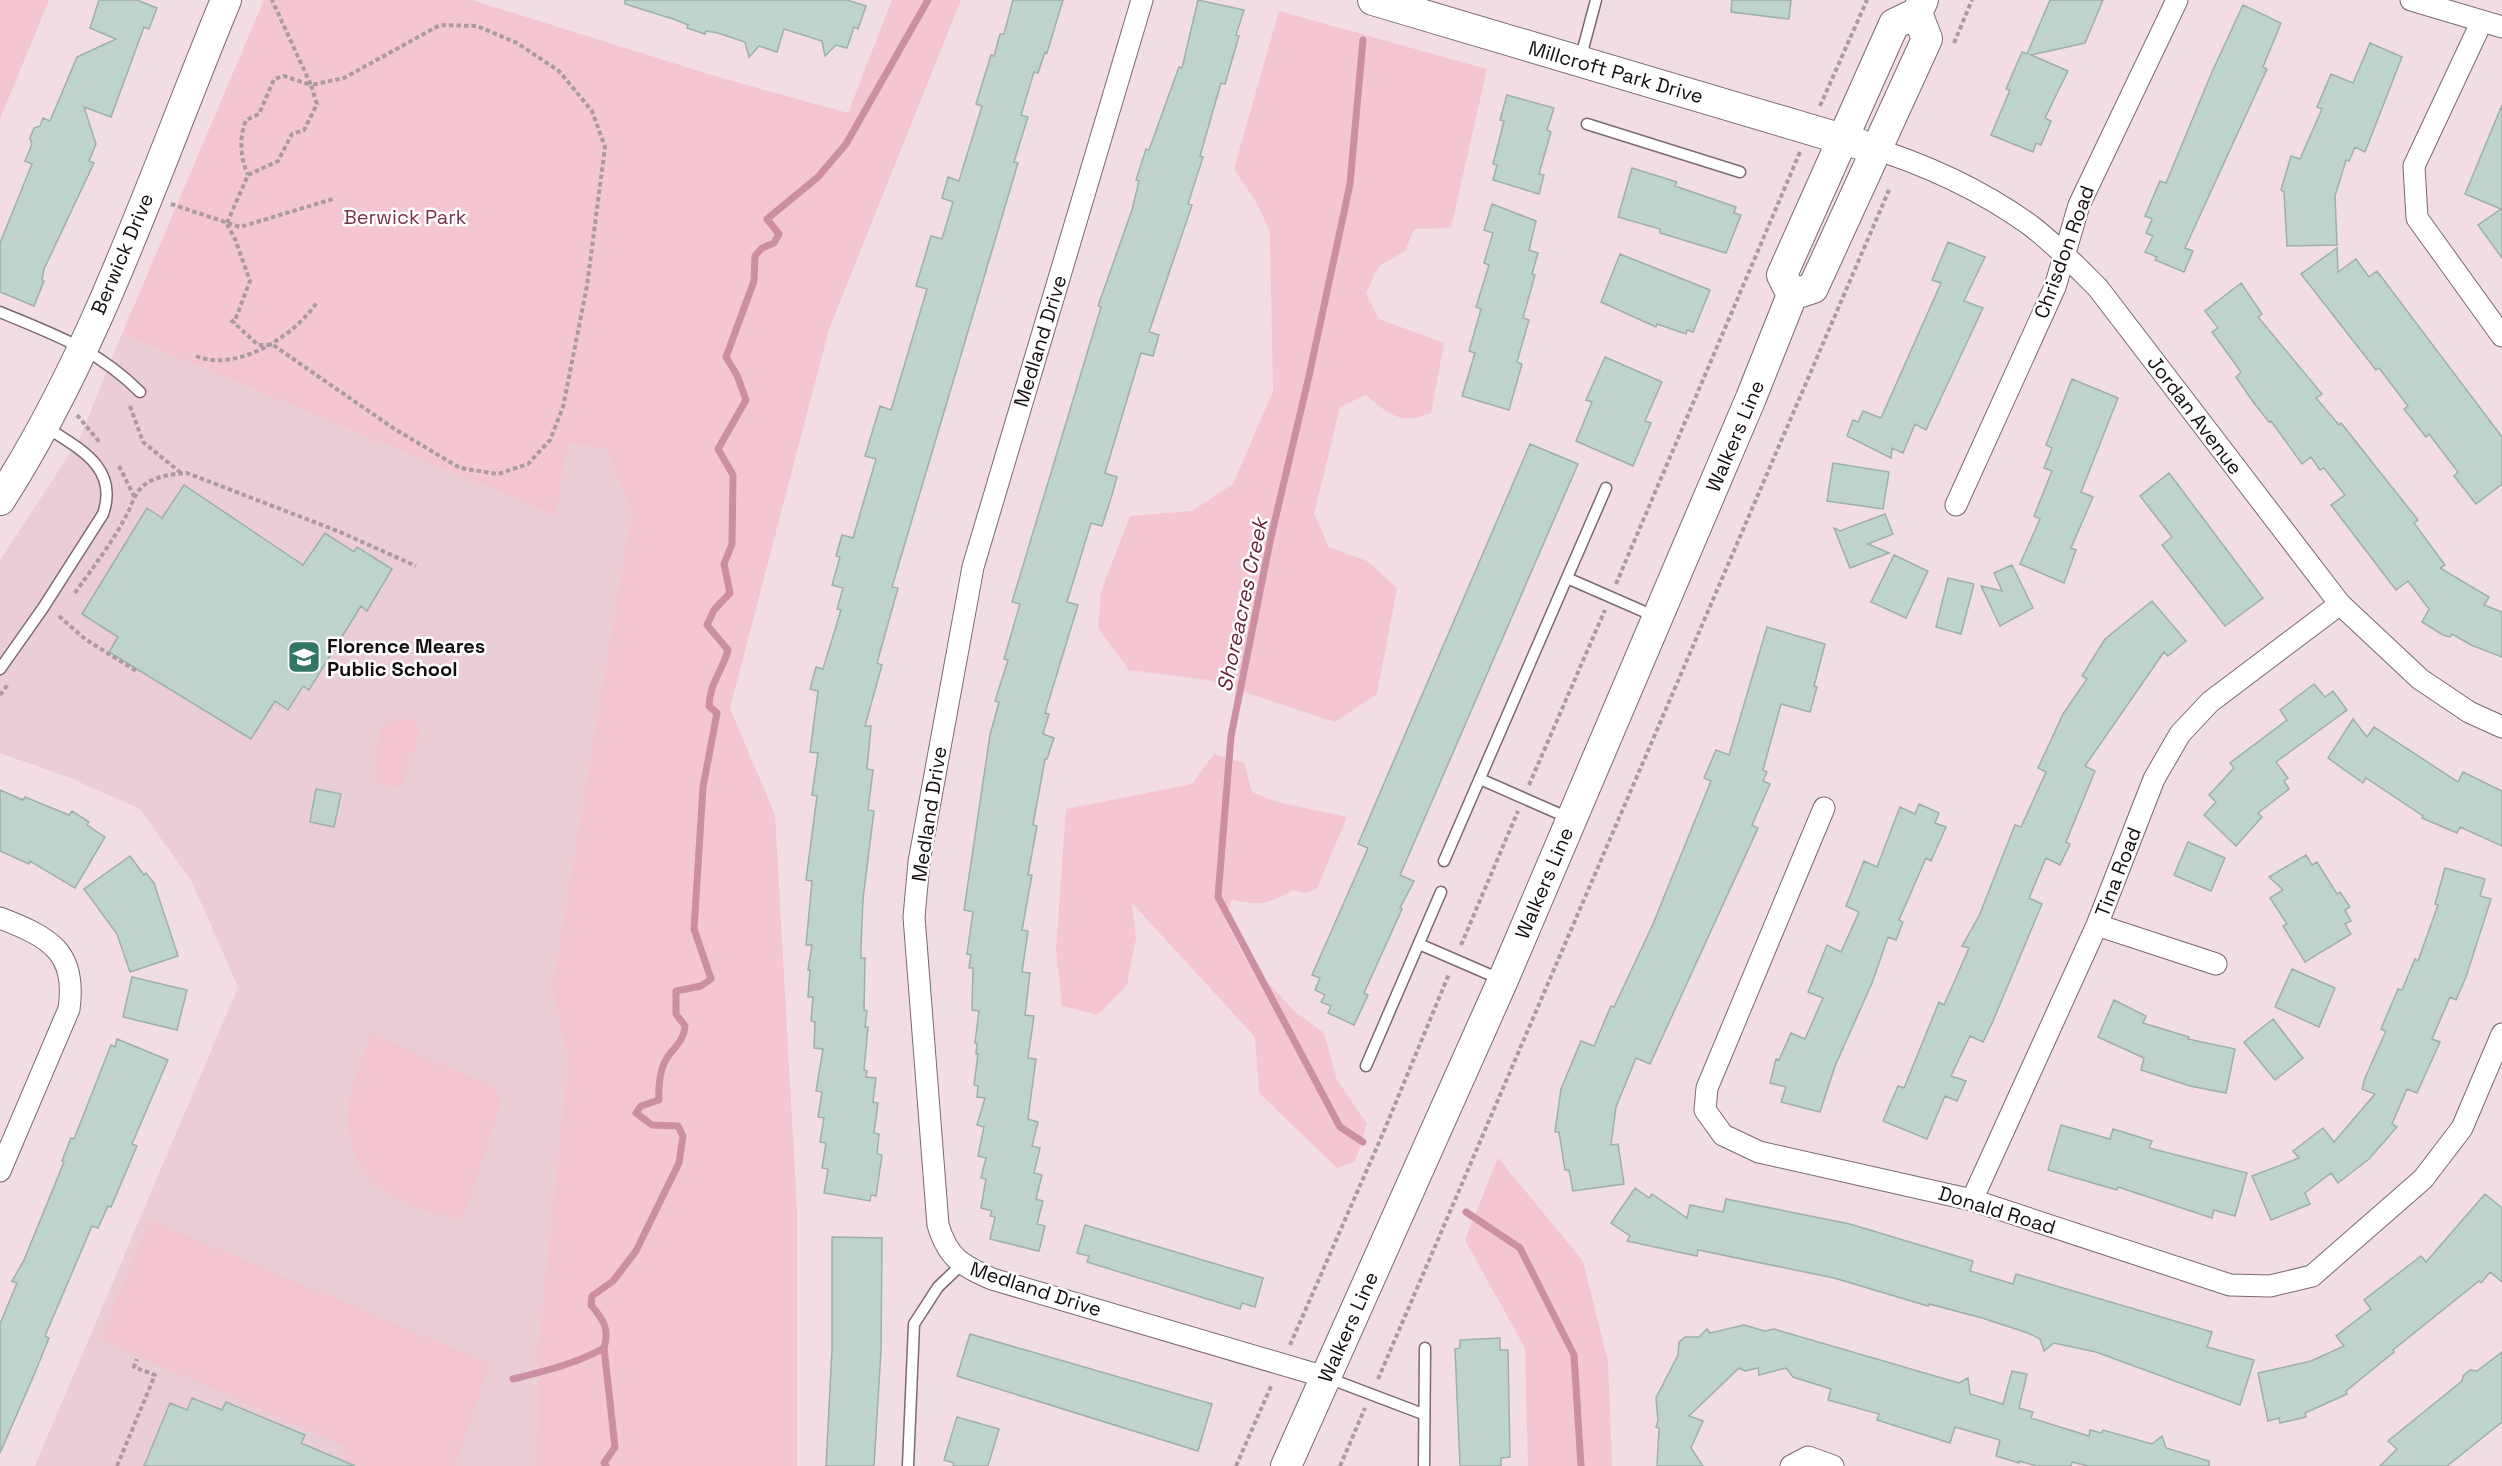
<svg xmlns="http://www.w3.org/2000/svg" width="2502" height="1466" viewBox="0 0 2502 1466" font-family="'Space Grotesk',sans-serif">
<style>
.built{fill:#eacdd5}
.green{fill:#f3c6d2}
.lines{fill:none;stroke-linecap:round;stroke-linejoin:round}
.stream{stroke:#cc8fa1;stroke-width:7}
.building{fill:#bfd3cd;stroke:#9db0aa;stroke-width:1.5}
.lane-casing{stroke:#7c6a6f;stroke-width:13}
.street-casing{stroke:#7c6a6f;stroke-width:23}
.secondary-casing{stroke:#7c6a6f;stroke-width:32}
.path{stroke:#ab9ba0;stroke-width:4;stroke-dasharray:4.5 3;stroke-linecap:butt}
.lane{stroke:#fff;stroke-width:10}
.street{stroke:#fff;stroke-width:21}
.secondary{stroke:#fff;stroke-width:30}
.labels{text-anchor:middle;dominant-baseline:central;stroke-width:5;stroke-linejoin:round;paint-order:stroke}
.street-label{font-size:20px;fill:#150e10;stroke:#fff}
.park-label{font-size:20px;fill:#7b314c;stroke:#fff}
.poi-label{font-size:20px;font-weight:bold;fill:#150e10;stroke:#fff;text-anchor:start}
.water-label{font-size:21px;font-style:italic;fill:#661e3a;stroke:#fff}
</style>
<rect width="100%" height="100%" fill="#f1dde3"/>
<path class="built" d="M122,334l434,182 12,-73 38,6 25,64 -79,476 16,70 -30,288 -1,119h-502l203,-479 -46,-105 -52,-73 -72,-32 -68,-24v-193l79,-120z"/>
<path class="green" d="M0,0h49l-49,119z
M264,0h208l246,77 130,36 44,-113h69l-132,329 -99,379 45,107 22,394v257h-260l1,-119 30,-288 -16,-70 79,-476 -25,-64 -38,-6 -12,73 -434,-182z
M1279,11l208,58 -36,159 -37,1 -9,22 -26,15 -13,27 13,26 65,24 -13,70c-31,12 -42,2 -65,-18l-26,12 -26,107 15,33 38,14 30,27 -20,106 -42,28 -127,-42 -79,-10 -31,-42 3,-36 29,-76 62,-5 41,-27 40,-93 -3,-159 -13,-29 -23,-34z
M395,718l19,2 6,7 -4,23 -8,6 -4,27 -5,5 -23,-4 -2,-4 6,-50z
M1214,754l30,9 8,29 25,10 70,15 -30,71 -10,5 -15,-3c-23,15 -33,15 -60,10l-7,19 19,37 50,55 30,22 13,47 30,44 -12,38 -18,6 -78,-75 -4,-56 -123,-134 4,35 -9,47 -29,30 -36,-9 -6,-56 10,-141 126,-25z
M371,1033l126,56 4,15 -38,115c-57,-8 -115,-35 -115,-102 0,-27 15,-58 23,-84z
M1498,1158l85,103 25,101 4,104h-84l-3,-118 -60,-108z
M150,1220l340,144 -35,102h-117l8,-19 -246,-108z"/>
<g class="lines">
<path class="stream" d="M1363,1142l-23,-15 -122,-230 13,-161 40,-199 38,-161 41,-192 13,-144
M1466,1212l54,36 54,107 7,111
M513,1379c32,-8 62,-15 91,-31
M606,1466l-2,-3 11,-16 -11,-99c6,-19 -1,-29 -13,-43l1,-9 21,-15 23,-30 43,-88 4,-27 -5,-10 -26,-1 -16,-12 5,-7 18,-6c-1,-12 1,-32 8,-42 8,-12 17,-17 18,-32l-9,-12v-23l25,-5 10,-7 -17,-50 9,-142 14,-74 -8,-7c1,-24 13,-34 19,-56l-21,-25 7,-15 16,-17 -6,-29 8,-20 1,-69 -15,-26 28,-49 -9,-25 -11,-18 28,-76 1,-25 7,-8 12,-5 5,-9 -12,-15 51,-42 28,-33 82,-144"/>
</g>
<path class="building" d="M99,0h38l20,8 -8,21 -5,-2 -33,90 -27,-10 12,37 -7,17 5,2 -50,106 -2,11 2,1 -10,25 -34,-14v-49l32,-79 -7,-3 7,-17 -2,-6 4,-10 6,-2 3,-8 7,3 27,-64 39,-18 -26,-11z
M625,0h222l19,6 -8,23 -4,-2 -7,21 -11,-3 -11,11 -3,-15 -38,-12 -7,23 -18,-6 -10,11 -4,-15 -27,-9 -12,-2 -1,3 -18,-6 1,-3 -12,-5 -51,-16z
M1013,0h50l-16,53 -2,-1 -7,21 -4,-1 -13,43 7,2 -14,45 4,1 -126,424 6,1 -21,75 5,2 -17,61h6l-4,43 6,1 -5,40 6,1 -11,88 -2,50v9h4l-1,52 3,1 -2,16h3l-4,43 3,1 -1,6 10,1 -3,24 5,1 -4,30 5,1 -2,20 5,1 -6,41 -5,-1 -1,6 -46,-8 4,-24 -6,-1 4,-25 -6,-1 4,-24 -6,-1 4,-25 -6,-1 7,-42 -9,-1 1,-26 -4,-1 2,-24h-5l2,-27h-2l4,-25h-6l6,-64 -6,-1 11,-84 -5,-1 6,-42 -8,-1 8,-61 -8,-2 6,-22 7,2 18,-59 -4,-1 6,-21 -11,-3 8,-28 -4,-1 6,-21 11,3 23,-79 -11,-3 15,-50 11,4 36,-121 -11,-3 15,-50 11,3 11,-37 -11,-4 6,-21 11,4 23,-75 -6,-2 15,-49 3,1 6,-22h4z
M1198,0l46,10 -8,25 3,1 -14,48 -4,-1 -21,73 3,1 -15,47 4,1 -43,127 10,3 -6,21 -12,-3 -36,120 12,4 -6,21 -9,28 -11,-3 -24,79 11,3 -33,108 4,1 -6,20 11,4 -7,21h-2l-12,66 4,1 -9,49h4l-10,55 6,1 -6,41 8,1 -5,42 9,1 -6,42 8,1 -8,60 10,3 -6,24 8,2 -6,25 8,2 -6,24 7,2 -6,23 8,2 -6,25 -49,-12 5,-22 -5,-1 2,-5 -11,-3 5,-29 -5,-1 5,-20 -8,-2 6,-29 -7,-2 8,-27 -8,-1 1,-11 -4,-1 4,-31h-2l1,-11h-2l4,-32 -7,-1 1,-42h-4l2,-13 -4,-1 6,-42 -9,-2 26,-175 9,-33 -4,-1 13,-41 -4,-1 16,-55 -8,-2 89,-295 -3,-1 34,-96 7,-29 -3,-1 10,-31 3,1 4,-11 26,-72 3,1z
M1732,0h59l-2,19 -58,-7z
M2050,0h53l-18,43 -54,12 37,16 -23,47 6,3 -10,24 -5,-2 -3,9 -42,-17 19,-45 -4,-1 16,-37 5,2z
M2243,5l38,18 -18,44 4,2 -82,179 8,3 -9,21 -29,-12 2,-3 -12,-5 8,-16 -7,-3 6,-14 -7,-3 15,-35 6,2 46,-111z
M2370,43l32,14 -37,95 -10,-5 -6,14 -3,-1 -11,36 2,49 -50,1 -3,-54 -3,-2 10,-34 9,3 22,-50 -5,-2 14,-33 22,9z
M1507,95l47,13 -7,22 4,2 -12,42 5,1 -5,19 -46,-14 4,-15 -4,-1 11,-43 -4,-1z
M2502,105v153l-24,-33 23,-16 -36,-15z
M1632,168l45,14 -2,4 61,21 -2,6 7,2 -15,38 -66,-20v-4l-42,-12z
M1492,204l44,17 -7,29 9,3 -6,21 3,1 -12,43 6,2 -12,42 5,2 -13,46 -47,-14 13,-43 -6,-2 12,-42 -5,-2 13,-42 -5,-2 9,-30 -9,-3z
M1948,242l37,15 -21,44 19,7 -57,122 -11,-6 -12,29 -11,-5 -1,10 -44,-22 6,-16 5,2 5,-11 18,7 60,-135 -9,-3z
M2337,248l1,24 18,-13 13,18 8,-6 125,166v47l-26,20 -22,-28 4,-4 -29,-38 -3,3 -22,-28 4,-3 -29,-38 -3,2 -75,-96z
M1620,254l90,36 -17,42 -6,-2 -1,4 -29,-10 -1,3 -55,-25z
M2241,283l21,31 -4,3 64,77 -6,4 23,27 2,-2 77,97 -4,3 31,42 -5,3 49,29 -5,8 18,7v45l-31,-12 -19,-11 -2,3 -7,-2 -21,-13 7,-13 -21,-28 -12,9 -65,-85 14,-10 -21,-27 -4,2 -9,-13 -9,7 -31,-43 -2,1 -15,-19 -18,-26 5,-5 -29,-40 6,-4 -13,-17z
M1605,357l57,25 -17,39 6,2 -18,43 -57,-25 16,-39 -6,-2z
M2072,379l46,19 -37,94 12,5 -22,51 5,2 -12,33 -44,-19 20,-45 -6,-3 18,-45 -8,-3 8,-20 -6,-3z
M1530,444l48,20 -178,411 14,6 -14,27 2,1 -38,84 4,2 -14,30 -26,-12 3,-7 -10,-4 4,-7 -10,-5 5,-12 -8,-3 56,-127 -10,-4z
M1833,463l56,9 -6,37 -56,-8z
M2169,473l94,125 -38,28 -63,-81 10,-8 -32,-41z
M184,485l119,80 22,-32 29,19 3,-5 35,22 -25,42 -6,-5 -52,84 -6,-4 -15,24 -13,-9 -24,38 -142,-87 9,-15 -36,-23 65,-106 15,10z
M1885,514l8,20 -25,10 21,9 -39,15 -16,-40 6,3z
M1894,555l34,16 -22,47 -35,-16z
M2012,565l21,43 -33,18 -19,-40 21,5 -8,-18z
M1948,578l26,6 -13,50 -25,-7z
M2152,601l34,40 -18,15 -4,-4 -79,114 10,5 -29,71 4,2 -10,21 -14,-7 -17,40 13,6 -49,117 -10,21 -13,-6 -19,40 15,5 -9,20 -12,-5 -18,43 -44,-18 15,-35 6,2 35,-86 5,3 25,-57 -7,-2 17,-30 36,-91 6,2 25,-55 -8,-4 25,-54 24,-35 -5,-3 23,-37z
M1767,627l58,17 -11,42 3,1 -7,25 -29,-8 -18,66 4,2 -4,9 7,3 -18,41 6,3 -108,236 -14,-6 -20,49 -5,38 7,-1 6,40 -51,7 -4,-21h-4l-6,-38h-4l6,-43 20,-48 13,5 17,-40 3,1 39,-83 58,-143 -7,-3 12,-28 13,5z
M2314,684l11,13 8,-6 14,19 -71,52 12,16 -4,3 5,8 -31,24 4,4 -26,29 -32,-31 12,-13 -7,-7 25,-27 -4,-5 57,-43 -7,-10z
M2353,719l14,18 7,-10 84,55 5,-10 39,19v55l-42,-19 -3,6 -35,-15 1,-2 -57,-38 -3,5 -35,-25z
M316,789l25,5 -7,33 -24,-5z
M0,790l23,10 2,-3 44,18 3,-4 17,11 -2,3 18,12 -30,51 -45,-27 -1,3 -29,-13z
M1919,804l20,9 -4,10 11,4 -15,34 -5,-3 -27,62 4,2 -7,18 -8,-3 -16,46 -37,83 -15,46 -39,-10 5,-15 -16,-4 6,-24 3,1 12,-27 14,6 18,-41 -15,-6 19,-47 14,7 18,-40 -13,-6 18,-45 13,6 23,-60 15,7z
M2188,842l37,16 -14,33 -37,-16z
M2306,855l6,10 5,-3 20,32 3,-2 10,15 -5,3 6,11 -6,3 6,10 -46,28 -22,-36 4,-2 -17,-26 13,-8 -14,-13z
M130,856l14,19 2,-2 8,10 24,73 -48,16 -13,-38 -33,-45z
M2445,868l40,11 -5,17 11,3 -25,78 -10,23 -6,-3 -18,42 8,3 -23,51 -10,-4 -15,35 5,3 -28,32 -31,24 -7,-10 -26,20 5,11 -39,16 -19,-44 47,-18 -6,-7 30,-23 11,14 41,-48 -13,-5 3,-11 21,-47 -5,-2 17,-40 4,1 13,-31 3,2 20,-56 -3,-1z
M2292,969l43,19 -16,39 -44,-20z
M132,977l55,13 -10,40 -54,-13z
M2114,1000l32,16 -3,7 46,14 -1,2 47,10 -9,44 -36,-7 -49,-16 3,-12 -46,-21z
M2273,1019l30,39 -28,22 -31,-38z
M117,1039l51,21 -36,84 5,2 -26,61 -3,-1 -10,22 -6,-2 -47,110 4,2 -15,37 -34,78v-129l17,-41 -5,-2 12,-21 40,-98 -2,-1 9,-23 3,1 37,-94 4,2z
M2061,1125l49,14 3,-10 39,12 -3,7 98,25 -12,43 -21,-6 -2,8 -94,-31 -1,3 -69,-20z
M1635,1188l14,10 3,-4 35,24 3,-13 33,7 3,-13 124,25 123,37 -3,10 43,13 3,-10 196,58 -5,15 47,13 -14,45 -144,-53 -42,-9 -10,8 -4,-12 -12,-6 -46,-15 -53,-14 -1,2 -94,-28 -136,-28 -1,6 -70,-15 3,-5 -19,-13z
M2485,1194l17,14v74l-12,-10 -9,11 -2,-2 -86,69 1,2 -48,39 1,3 -42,19 1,4 -26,6 -1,-5 -11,3 -10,-48 53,-12 33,-15 -8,-10 35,-27 -7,-9 57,-44 5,6z
M1085,1225l178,53 -8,29 -13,-4 -2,6 -153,-47 2,-6 -12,-3z
M832,1237l50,1 -1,112 -7,116h-48l6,-117z
M1744,1325l21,6 9,-2 185,54 9,-5 2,16 33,10 9,-33 15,3 -8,34 14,4 -2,6 58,18 1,-6 11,3 2,-3 49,14 10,-8 4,12 43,13v5h-121l-16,-4 -1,4h-34l-18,-5v2l-23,-7 4,-16 -45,-13 -5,16 -73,-23 2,-6 -51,-14 3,-11 -38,-12 -7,-9 -27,7 -1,-7 -13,3 -6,-3 -50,48 14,5 -12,27 12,18h-46l2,-38 -3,-1 2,-6 -2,-23 22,-43 1,-13 6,-5h14l8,-8 3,4z
M970,1334l242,70 -14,47 -241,-75z
M1500,1338v12h8l2,107 -9,1v8h-41l-5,-117 5,-1v-8z
M2502,1352v70l-55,44h-67l17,-17 -9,-8 74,-60 1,-5 7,-6 7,1z
M192,1398l30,12 4,-8 79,33 -4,8 54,23h-211l26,-63 17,7z
M957,1417l42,12 -11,37h-35l1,-3 -10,-3z"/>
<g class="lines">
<g class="lane-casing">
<path id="lane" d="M1580,60l16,-60
M1587,124l153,48
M0,312c55,23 97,37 140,80
M1567,578l87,38
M0,669l43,-61 60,-94c16,-46 -23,-65 -57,-87
M1480,779l91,40
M1444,861l162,-373
M1419,944l83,36
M1366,1066l75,-174
M1328,1378l95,36
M908,1466l6,-142 24,-37 23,-22
M1424,1466l1,-118"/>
</g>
<g class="street-casing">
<path id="street" d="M1142,0l-169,567 -54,295 -5,55 24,308c10,33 23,40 54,54l333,98
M2411,0l91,27
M2482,21l-68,145 3,52 85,118
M1863,145c59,18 117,44 167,80 25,19 46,41 68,63l242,316 80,75 49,33 33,15
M1956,505l99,-218 24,-82 98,-205
M1824,808l-117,280 -2,22 18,25 36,17 213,48 258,85 40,1 42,-10 111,-97 39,-51 40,-94
M0,918c49,19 77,33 69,91l-69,162
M2097,925l119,39
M1972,1200l125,-275 57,-146 26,-45 30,-32 130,-98
M1791,1466l17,-9 25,9"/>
</g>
<g class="secondary-casing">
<path id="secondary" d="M1373,0l486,144
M1792,295l21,-7 114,-249 -10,-26
M0,500c98,-152 157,-334 226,-500
M1286,1466l217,-486 248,-582 41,-103 -10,-20 112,-251 23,-11 6,-13"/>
</g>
<path class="path" d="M1954,43l18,-43
M1820,106l47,-106
M171,204l69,23 93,-28
M227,223l21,-48 30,-14 14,-27 12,-4 13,-26 -6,-19 -27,-9 -10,3 -15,35 -13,6c-7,18 -6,37 2,55
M227,224l8,15 15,42 -16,42
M231,320l27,25h15l120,83 67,40 38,6 30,-10 22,-24 13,-33 24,-121 18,-139 -13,-36 -33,-40 -42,-28 -40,-17 -37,-1 -96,53 -33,7 -39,-85
M196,356c40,17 99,-20 121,-54
M130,406l13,36 38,31
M77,415l24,29
M119,466l16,32
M1616,584l184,-432
M75,593c18,-26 38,-51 52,-79 5,-9 7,-20 16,-28 11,-10 30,-12 44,-13l153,59 76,34
M59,616l26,23 53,33
M0,695l9,-12
M1529,785l76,-175
M1461,945l57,-134
M1290,1345l94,-214 65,-157
M1378,1379l511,-1189
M117,1466l38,-91 -21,-8 3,-8
M1236,1466l36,-82
M1340,1466l25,-58"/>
<use href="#lane" class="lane"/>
<use href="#street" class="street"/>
<use href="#secondary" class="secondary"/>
</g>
<defs>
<g id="school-square" transform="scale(1.725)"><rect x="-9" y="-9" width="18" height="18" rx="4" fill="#347566" stroke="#fff"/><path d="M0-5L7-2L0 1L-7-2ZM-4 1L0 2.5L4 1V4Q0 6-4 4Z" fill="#fff"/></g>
</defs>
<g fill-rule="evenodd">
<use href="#school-square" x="304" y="657"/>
</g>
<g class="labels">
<g class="street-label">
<text transform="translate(1616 72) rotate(16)">Millcroft Park Drive</text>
<text transform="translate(2064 252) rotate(-70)">Chrisdon Road</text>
<text transform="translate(122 254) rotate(-67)">Berwick Drive</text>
<text transform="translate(1040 341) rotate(-73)">Medland Drive</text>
<text transform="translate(2195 415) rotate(53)">Jordan Avenue</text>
<text transform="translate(1735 436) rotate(-67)">Walkers Line</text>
<text transform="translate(929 814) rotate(-81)">Medland Drive</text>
<text transform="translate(2118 872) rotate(-69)">Tina Road</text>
<text transform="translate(1544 883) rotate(-67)">Walkers Line</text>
<text transform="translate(1997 1210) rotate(17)">Donald Road</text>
<text transform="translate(1036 1289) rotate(18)">Medland Drive</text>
<text transform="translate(1348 1327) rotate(-66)">Walkers Line</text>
</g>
<g class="park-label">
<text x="405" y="217">Berwick Park</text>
</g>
<g class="poi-label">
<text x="327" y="646">Florence Meares<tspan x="327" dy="23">Public School</tspan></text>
</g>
<g class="water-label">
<text transform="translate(1242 605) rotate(-78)">Shoreacres Creek</text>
</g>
</g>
</svg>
